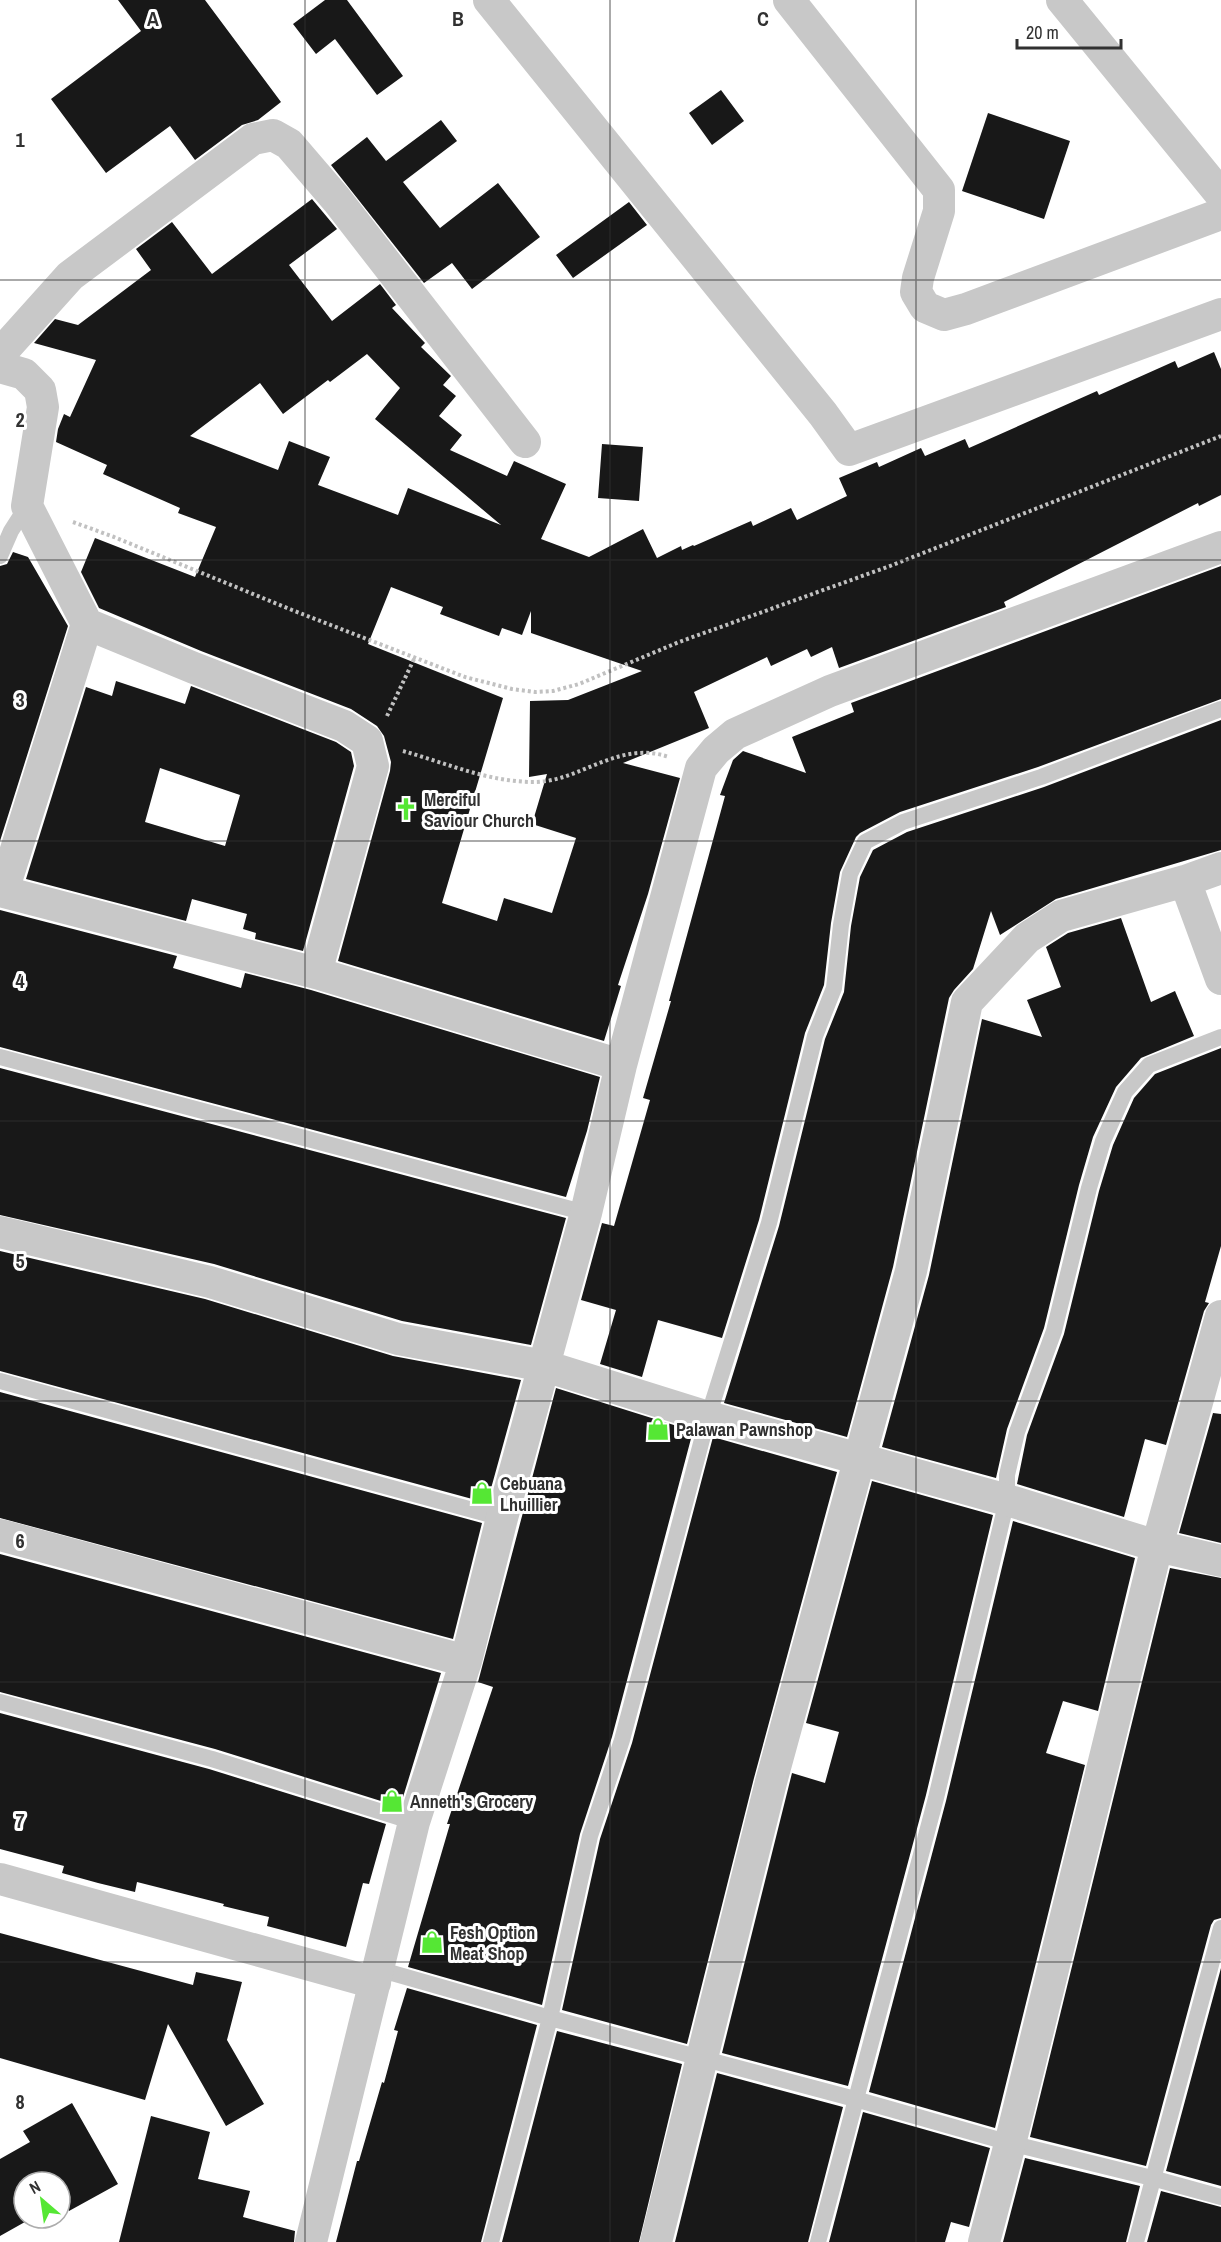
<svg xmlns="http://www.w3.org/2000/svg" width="1221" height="2242" viewBox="0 0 1221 2242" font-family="'Archivo Narrow',sans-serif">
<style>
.building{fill:#181818;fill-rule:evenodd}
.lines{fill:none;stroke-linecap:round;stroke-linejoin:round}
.path{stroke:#c1c1c1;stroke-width:4;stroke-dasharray:3 3;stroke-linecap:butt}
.service{stroke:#c8c8c8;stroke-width:16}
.minor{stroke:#c8c8c8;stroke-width:32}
.grid{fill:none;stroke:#313131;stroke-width:1.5;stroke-opacity:0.55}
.labels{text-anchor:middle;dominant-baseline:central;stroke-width:6;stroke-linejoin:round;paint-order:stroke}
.poi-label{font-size:18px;font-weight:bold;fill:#313131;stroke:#fff;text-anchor:start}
.grid-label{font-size:20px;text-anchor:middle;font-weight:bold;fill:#313131;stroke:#fff;stroke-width:6;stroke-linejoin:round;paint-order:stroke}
</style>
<rect width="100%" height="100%" fill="#fff"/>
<path class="building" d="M118,0h87l76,102 -23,18 -16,5 -47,35 -25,-34 -64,47 -55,-74 90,-68z
M325,0h22l56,76 -26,19 -42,-56 -19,15 -23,-30z
M721,90l23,31 -32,24 -23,-32z
M988,113l82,28 -26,78 -82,-28z
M441,120l16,21 -54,41 37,46 58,-45 42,54 -68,52 -20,-26 -28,20 -93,-118 36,-28 19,24z
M312,199l25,30 -48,36 43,56 48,-37 16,21 -4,3 33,35 -4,4 30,29 -8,9 13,11 -17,20 23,19 -12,15 57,26 7,-15 52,23 -25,55 48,18 54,-28 14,29 24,-12 1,4 11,-5 1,1 57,-25 2,5 38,-18 6,12 50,-24 -8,-18 38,-16 2,5 42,-19 4,8 40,-17 4,9 128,-57 2,4 76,-34 3,7 36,-16 7,17v126l-22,11 -1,-3 -174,89 -20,10 2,5 -167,61 -7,-21 -21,10 -4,-8 -36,17 -4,-9 -73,35 15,36 -86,35 57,15 -32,116 -30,91 3,1 -17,55 -266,-80 52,-190 1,-9 -7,-26 -7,-10 -26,-17 -150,-58 -102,-43 -18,-36 14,-34 100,39 21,-50 -38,-14 2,-5 -77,-34 4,-9 -51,-23 2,-13 6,-15 6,3 26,-57 -62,-17 21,-24 23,6 73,-55 -15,-21 36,-27 40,52zM367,354l33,34 -25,31 126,106 -93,-37 -10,27 -80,-30 12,-28 -41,-16 -11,29 -88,-34 70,-53 23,31 45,-34 2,2zM391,587l52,20 -3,7 59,22 3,-8 20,7 9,-24v22l111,38 -74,29 -38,1 -1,76 18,-3 -15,50 44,14 -24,75 -48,-15 -7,23 -55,-18 61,-205 -135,-54z
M629,202l18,23 -74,53 -17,-23z
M602,444l41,3 -4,54 -41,-3z
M13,552l15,5 40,69 -68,215v-275l7,-2z
M1221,566v133l-183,68 -138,45 -40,21 -4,4 -16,35 -9,51 -7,62 -19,48 -46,187 -37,118 -64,-18 -16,57 -42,-13 16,-54 -35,-10 21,-77 12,3 36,-126 -7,-2 28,-97h-2l56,-205 -5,-1 13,-35 10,-9 63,22 -14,-36 62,-25 -3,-9z
M116,681l69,23 6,-18 145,56 15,10 3,14 -51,185 -48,-12 1,-6 -13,-4 4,-15 -55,-15 -6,22 -160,-42 60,-192 26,9zM160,768l80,27 -15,51 -80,-24z
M1221,720v130l-165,49 -56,36 -9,-24 -18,58 -19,21 -5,8 -56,269 -46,170 -123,-34 55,-177 46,-187 19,-47 7,-66 9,-49 13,-27 34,-18 137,-45z
M0,910l177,46 -4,12 68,20 4,-15 66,17 289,87 -13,54 -21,66 -566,-150z
M1121,918l30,84 24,-11 19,45 -53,22 -25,29 -23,50 -14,48 -35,143 -37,101 -11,49 -114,-31 47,-172 53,-256 60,18 -15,-37 34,-13 -15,-40 22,-14z
M1221,1048v198l-16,56 4,1 -5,8 -38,134 -21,-6 -21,78 -107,-33 10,-49 37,-101 35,-143 14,-46 21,-47 21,-24z
M0,1068l566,150 -35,127 -129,-24 -188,-57 -214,-49z
M0,1251l205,48 188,57 128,24 -34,123 -487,-132z
M556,1388l137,43 -81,306 -32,97 -38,171 -134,-38 42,-143h-3l46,-137 -15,-5z
M0,1392l482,131 -29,116 -453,-121z
M1213,1413l8,1v129l-42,-10z
M713,1437l124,35 -83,306 -67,266 -125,-34 38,-171 32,-96z
M872,1481l121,34 -67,280 -78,291 -126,-33 70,-280 33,10 14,-51 -33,-9z
M1013,1521l122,37 -37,153 -35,-10 -17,52 39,12 -90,363 -126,-36 77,-291z
M0,1554l441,119 -41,134 -185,-58 -215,-57z
M1170,1568l51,10v340l-7,2 -3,5 -65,241 -116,-29z
M0,1713l209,56 177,55 -17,60 -6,-1 -17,64 -79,-21 2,-9 -46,-11 1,-2 -87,-22 -2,10 -37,-9 -36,-10 2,-7 -64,-17z
M0,1933l193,52 3,-13 46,10 -15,58 37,64 -38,22 -58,-102 -23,76 -145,-42z
M1221,1968v218l-55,-15z
M407,1988l130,37 -56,217h-145l21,-81h2l23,-79 2,1 14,-52 -4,-1z
M557,2031l125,33 -43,178h-137z
M717,2073l126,34 -35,135h-133z
M72,2103l46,81 -49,27 -6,-11 -3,2v-20h-36v36h8l-32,18v-77l30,-17 -7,-11z
M863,2112l127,36 -21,79 -18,-5 -6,20h-116z
M151,2116l59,16 -12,47 52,12 -7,26 52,14 -1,11h-175z
M1025,2158l115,28 -14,56h-123z
M1161,2191l60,16v35h-74z"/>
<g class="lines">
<path class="path" d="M73,522l41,15 178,73 173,67 47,12 23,3 18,-1 26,-7 100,-42 211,-76 331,-130
M387,716l28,-59
M403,751c43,12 88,32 134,31 45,-2 82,-42 132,-25"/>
<path class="service" d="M0,556l11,-25 16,-25
M0,1057l586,156
M0,1381l502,137
M0,1702l212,57 202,63
M378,1969l172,49 305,81 155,44 142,35 69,19
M491,2242l59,-224 40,-182 32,-96 86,-323 61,-194 46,-187 19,-48 7,-63 9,-51 15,-32 38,-20 138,-45 180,-68
M818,2242l118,-444 71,-298v-25l10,-43 37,-101 35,-143 14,-47 22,-49 24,-27 72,-28
M1136,2242l85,-314"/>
<path class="minor" d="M489,0l334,414 26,36 372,-136
M789,0l150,190v21l-21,67 -2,14 9,15 19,8 22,-6 255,-95
M1062,0l159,195
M0,354l70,-78 183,-137 20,-4 16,9 48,56 188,242
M0,367l24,7 16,16 3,17 -16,99 60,118 107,44 150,58 23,15 6,25 -57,207
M1185,881l36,98
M0,891l316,82 305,92
M3,891l84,-267
M0,1232l210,50 188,57 147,27 163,51 299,83 150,46 64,15
M0,1535l466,126
M0,1879l375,104
M311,2242l103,-420 52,-161 36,-143 84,-305 35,-148 80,-297 15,-18 19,-16 95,-43 391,-144
M656,2242l115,-460 140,-511 56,-269 60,-64 34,-22 124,-35 36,-13
M984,2242l27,-102 146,-594 64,-230"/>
</g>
<path class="grid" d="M305,0v2242M610,0v2242M916,0v2242M0,280h1221M0,560h1221M0,841h1221M0,1121h1221M0,1401h1221M0,1682h1221M0,1962h1221"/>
<defs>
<g id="church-bare" transform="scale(1.8)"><path d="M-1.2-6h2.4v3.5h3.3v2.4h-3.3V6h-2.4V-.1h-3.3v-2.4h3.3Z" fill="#55e734" stroke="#fff" stroke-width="2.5" paint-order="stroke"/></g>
<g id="shop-bare" transform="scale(1.8)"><path d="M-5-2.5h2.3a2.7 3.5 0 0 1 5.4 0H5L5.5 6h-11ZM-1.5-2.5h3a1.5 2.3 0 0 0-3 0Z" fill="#55e734" stroke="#fff" stroke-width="2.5" paint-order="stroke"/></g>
</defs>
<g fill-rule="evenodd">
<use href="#church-bare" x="406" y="809"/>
<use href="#shop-bare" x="658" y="1429"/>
<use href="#shop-bare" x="482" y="1493"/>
<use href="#shop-bare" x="392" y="1801"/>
<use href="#shop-bare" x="432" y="1942"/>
</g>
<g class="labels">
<g class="poi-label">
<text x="424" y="799">Merciful<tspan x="424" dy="21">Saviour Church</tspan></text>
<text x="676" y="1429">Palawan Pawnshop</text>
<text x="500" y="1483">Cebuana<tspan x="500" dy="21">Lhuillier</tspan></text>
<text x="410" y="1801">Anneth's Grocery</text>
<text x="450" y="1932">Fesh Option<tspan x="450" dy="21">Meat Shop</tspan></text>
</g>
</g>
<g class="grid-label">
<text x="153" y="26">A</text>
<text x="458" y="26">B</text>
<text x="763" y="26">C</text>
<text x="20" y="147">1</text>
<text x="20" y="427">2</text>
<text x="20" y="707">3</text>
<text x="20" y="988">4</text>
<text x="20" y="1268">5</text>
<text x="20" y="1548">6</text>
<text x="20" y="1828">7</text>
<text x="20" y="2109">8</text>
</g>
<g transform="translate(42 2200) rotate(331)"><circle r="28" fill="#ffffff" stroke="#adadad" stroke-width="1.5"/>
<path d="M0-4.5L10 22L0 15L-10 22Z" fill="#55e734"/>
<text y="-9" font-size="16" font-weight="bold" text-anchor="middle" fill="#313131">N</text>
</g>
<path d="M1017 39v9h104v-9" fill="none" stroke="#313131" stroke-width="3"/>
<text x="1026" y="39" font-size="18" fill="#313131" stroke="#ffffff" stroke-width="4.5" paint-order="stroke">20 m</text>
</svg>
